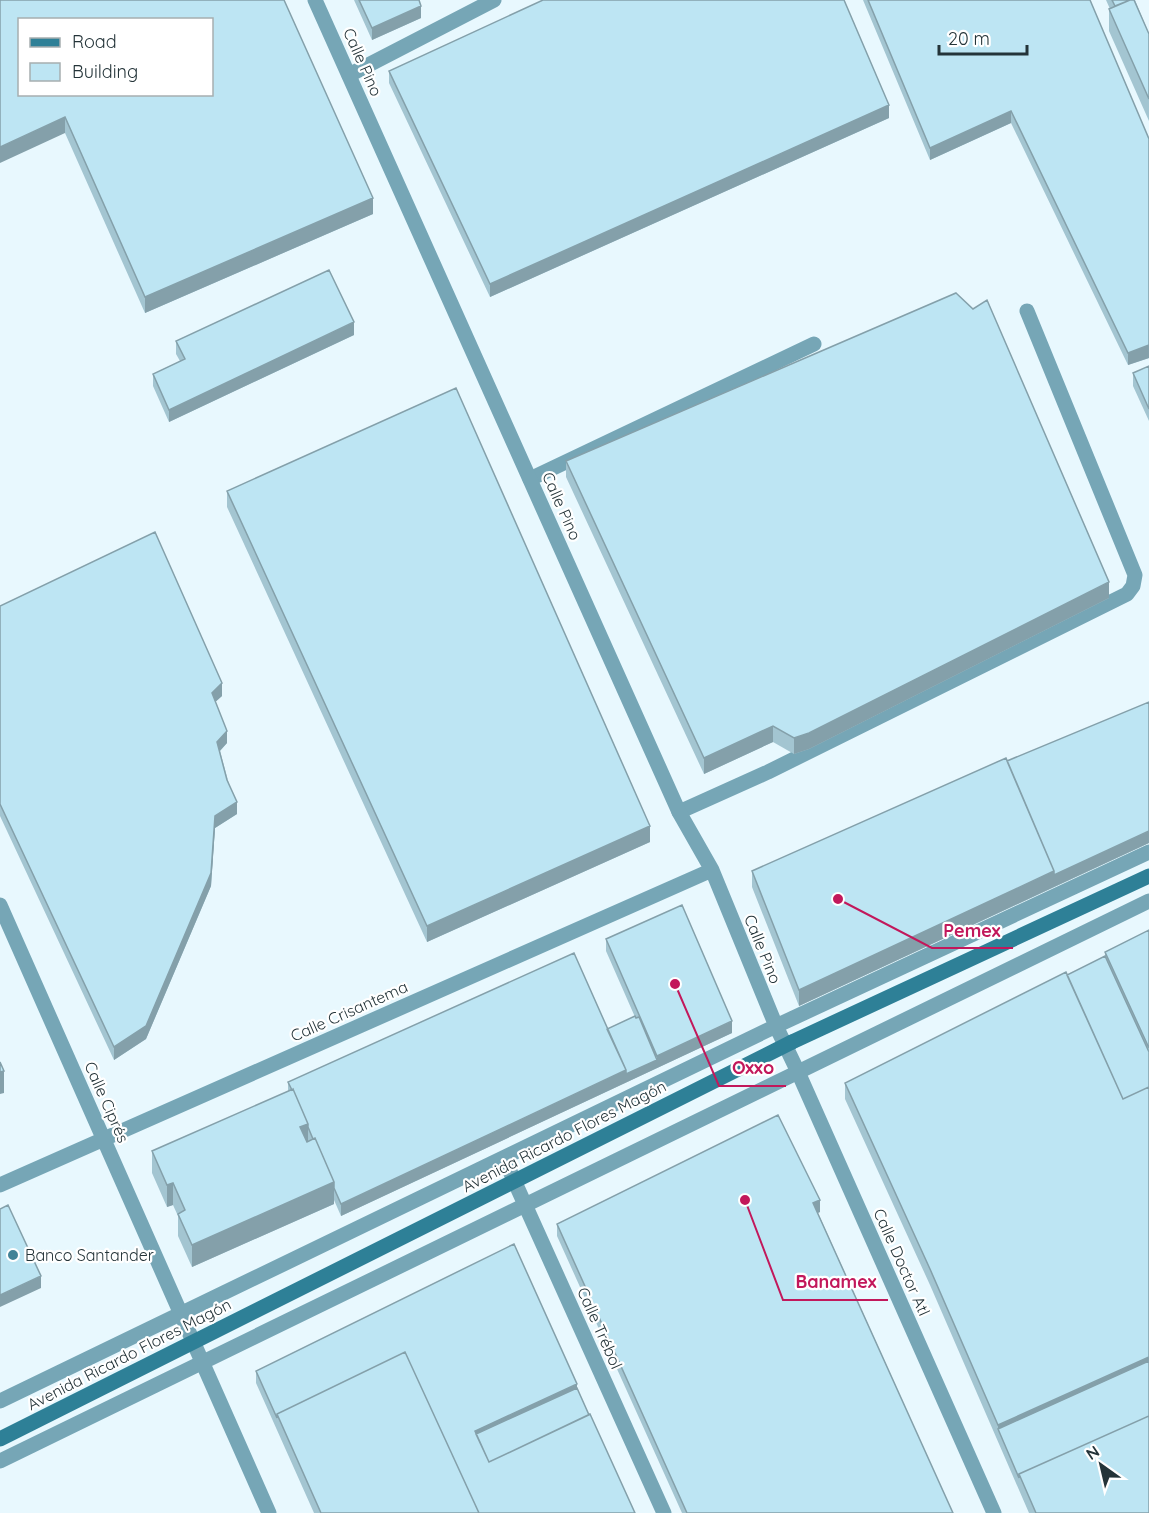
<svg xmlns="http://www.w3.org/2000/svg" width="1149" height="1513" viewBox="0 0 1149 1513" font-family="Quicksand,sans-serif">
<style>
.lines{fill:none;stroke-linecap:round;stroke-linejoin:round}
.lane{stroke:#76a6b6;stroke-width:15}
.street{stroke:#76a6b6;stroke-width:15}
.secondary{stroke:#2e8097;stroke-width:15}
.secondary-bridge{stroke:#2e8097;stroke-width:15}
.wall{fill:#a3c5d1}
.shaded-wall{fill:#84a0aa}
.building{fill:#bde5f3;stroke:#84a0aa;stroke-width:1.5;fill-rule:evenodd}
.poi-dot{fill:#438397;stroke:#fff;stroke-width:2}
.labels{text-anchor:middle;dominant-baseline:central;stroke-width:4.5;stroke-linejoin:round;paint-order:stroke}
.street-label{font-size:16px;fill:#243439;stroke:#fff}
.poi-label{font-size:16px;fill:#243439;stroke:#fff;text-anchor:start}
.leader{fill:none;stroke:#c2185b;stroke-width:2}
.callout-dot{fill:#c2185b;stroke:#fff;stroke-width:2}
.callout-label{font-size:18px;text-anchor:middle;font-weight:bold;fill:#c2185b;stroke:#fff;stroke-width:4.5;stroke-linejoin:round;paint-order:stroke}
</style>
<rect width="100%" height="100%" fill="#e8f8fe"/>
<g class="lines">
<path class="lane" d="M349,75l145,-75
M530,479l284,-135
M679,812l89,-40 359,-178 6,-8 2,-11 -108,-264"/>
<path class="street" d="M315,0l364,812 33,58 64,156 22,46 196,441
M0,905l269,608
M504,1158l160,355
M0,1185l712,-315
M0,1401l776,-375 373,-174
M0,1461l1149,-560"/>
<path class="secondary" d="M792,1042l357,-166"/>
<path class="secondary-bridge" d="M0,1439l792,-397"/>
</g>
<path class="wall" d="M0,0l373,214 -228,99 -80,-180z
M354,0h65l2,18 -49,22z
M863,0h227l59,139v219l-21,7 -117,-242 -81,37z
M1106,0h29l14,34v87l-40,-90v-22h1z
M389,71l500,47 -399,179 -101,-214z
M354,335l-185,87 -16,-36v-12l27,-13 -4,-7v-13z
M1149,366v55l-16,-35v-13z
M566,461l543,137 -300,151 -15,5 -21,-12 -69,32 -138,-297z
M227,491l423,351 -223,100 -200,-435z
M0,606l222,90 -7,6 12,41 -7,8 17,63 -22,14 -4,58 -65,153 -32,21 -114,-244z
M1007,761l142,82 -350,163 -47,-119v-16z
M1149,930v583h-120l-99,-228 -85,-186v-16l260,-127v-4z
M606,939l126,94 -391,183 -7,-16v4l-142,63 -14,-31v-20l-5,-11 -6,2 -15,-34v-22l136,-59v-10l319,-53 28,-12 -29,-66z
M820,1212l-2,1 135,300h-271l-125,-277v-12z
M256,1371l321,17 12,27 46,98h-321l-58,-130z"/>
<path class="shaded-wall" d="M421,6v12l-49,22v-12z
M889,105v13l-399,179v-13z
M1011,111v12l-81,37v-12z
M65,117v16l-65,30v-16z
M373,198v16l-228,99v-16z
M354,322v13l-185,87v-12z
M1149,345v13l-21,7v-12z
M1109,582v16l-300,151 -15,5v-16z
M222,683v13l-10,9v-12z
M773,726v16l-69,32v-16z
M227,731v12l-10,11v-12z
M237,802v12l-22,14 -4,58 -65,153 -32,21v-13l101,-231z
M650,826v16l-223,100v-16z
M1149,831v12l-95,44v-12z
M1054,871v16l-255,119v-16z
M732,1021v12l-391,183v-12l285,-134 31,-10v-4z
M4,1071v22l-4,1v-22z
M308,1124v21l-8,-18z
M334,1182v22l-142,63v-22z
M173,1183v22l-6,2v-22z
M820,1200v12l-7,3v-12z
M41,1276v12l-41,19v-12z
M1149,1357v16l-151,56v-4z
M577,1384v12l-99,46 -3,-11z"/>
<path class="building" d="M0,0h284l89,198 -228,99 -80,-180 -65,30zM20,20h192v74h-192z
M359,0h60l2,6 -49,22z
M543,0h301l45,105 -399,179 -101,-213z
M868,0h222l59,139v206l-21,8 -117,-242 -81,37z
M1112,0h18l-15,6z
M1130,0h4l15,34v65l-40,-90z
M329,270l25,52 -185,88 -16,-36 32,-15 -9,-18z
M956,293l17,16 14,-9 122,282 -300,151 -15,5 -21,-12 -69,32 -138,-297z
M1149,366v43l-16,-36z
M456,388l194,438 -223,100 -200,-435z
M155,532l67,151 -10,10 15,38 -10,11 10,38 10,22 -22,14 -4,57 -65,153 -32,21 -114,-243v-198z
M1149,702v129l-95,44v-4l-47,-110z
M1006,758l48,113 -255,119 -47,-119z
M682,905l50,116 -75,35 -51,-117z
M1149,930v118l-44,-96z
M574,953l52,117 -285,134 -7,-16v-6l-19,-44 -2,1 -5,-12v-3l-15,-35 -1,1 -4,-8z
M1105,956l44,96v35l-26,12 -56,-124z
M1066,972l57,127 26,-12v270l-151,68 -68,-156 -85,-186z
M635,1016l1,2 3,-1 18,43 -31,14v-4l-19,-41z
M0,1062l4,9 -4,1z
M293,1089l15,35 -8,3 7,15 8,-4 19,44 -142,63 -14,-31 7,-4 -12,-27 -6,2 -15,-34z
M778,1115l42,85 -7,3 140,310h-266l-130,-289z
M8,1205l33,71 -41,19v-86z
M514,1244l63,140 -102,47 14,31 101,-48 45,99h-156l-74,-161 -128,62v4l-21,-47z
M405,1352l74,161h-158l-44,-99z
M1149,1361v55l-130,58v4l-21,-49z
M577,1388l12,27 -100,47 -13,-28z
M1149,1416v97h-113l-17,-39z"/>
<circle class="poi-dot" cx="13" cy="1255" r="6"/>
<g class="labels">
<g class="street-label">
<text transform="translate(363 62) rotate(66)">Calle Pino</text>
<text transform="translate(562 506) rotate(66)">Calle Pino</text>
<text transform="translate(763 949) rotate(68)">Calle Pino</text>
<text transform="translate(349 1011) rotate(-24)">Calle Crisantema</text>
<text transform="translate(107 1102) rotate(66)">Calle Ciprés</text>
<text transform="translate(564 1136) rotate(-27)">Avenida Ricardo Flores Magón</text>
<text transform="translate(902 1262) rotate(66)">Calle Doctor Atl</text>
<text transform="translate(600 1328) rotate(66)">Calle Trébol</text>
<text transform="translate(129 1354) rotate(-27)">Avenida Ricardo Flores Magón</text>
</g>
<g class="poi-label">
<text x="25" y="1255">Banco Santander</text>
</g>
</g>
<path class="leader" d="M838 899L932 948H1013M675 984L719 1086H786M745 1200L783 1300H888"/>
<g class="callout-dot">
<circle cx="838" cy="899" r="6"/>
<circle cx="675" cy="984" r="6"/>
<circle cx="745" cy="1200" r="6"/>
</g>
<g class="callout-label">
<text x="972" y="937">Pemex</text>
<text x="753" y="1074">Oxxo</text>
<text x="836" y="1288">Banamex</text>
</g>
<rect x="18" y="18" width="195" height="78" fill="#ffffff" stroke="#a7aeb0" stroke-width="1.5"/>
<rect x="30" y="38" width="30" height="9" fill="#2e8097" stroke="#a7aeb0" stroke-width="1.5"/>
<text x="72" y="48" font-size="18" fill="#243439">Road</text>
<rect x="30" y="63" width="30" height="18" fill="#bde5f3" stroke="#a7aeb0" stroke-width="1.5"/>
<text x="72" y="78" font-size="18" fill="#243439">Building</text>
<g transform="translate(1101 1465) rotate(326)" stroke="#ffffff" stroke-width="4.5" paint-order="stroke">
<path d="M0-4.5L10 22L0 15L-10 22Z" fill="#243439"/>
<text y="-9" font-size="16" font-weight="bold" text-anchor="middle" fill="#243439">N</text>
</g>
<path d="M939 45v9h88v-9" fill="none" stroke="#243439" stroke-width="3"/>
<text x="948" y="45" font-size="18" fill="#243439" stroke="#ffffff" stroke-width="4.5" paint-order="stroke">20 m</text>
</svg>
